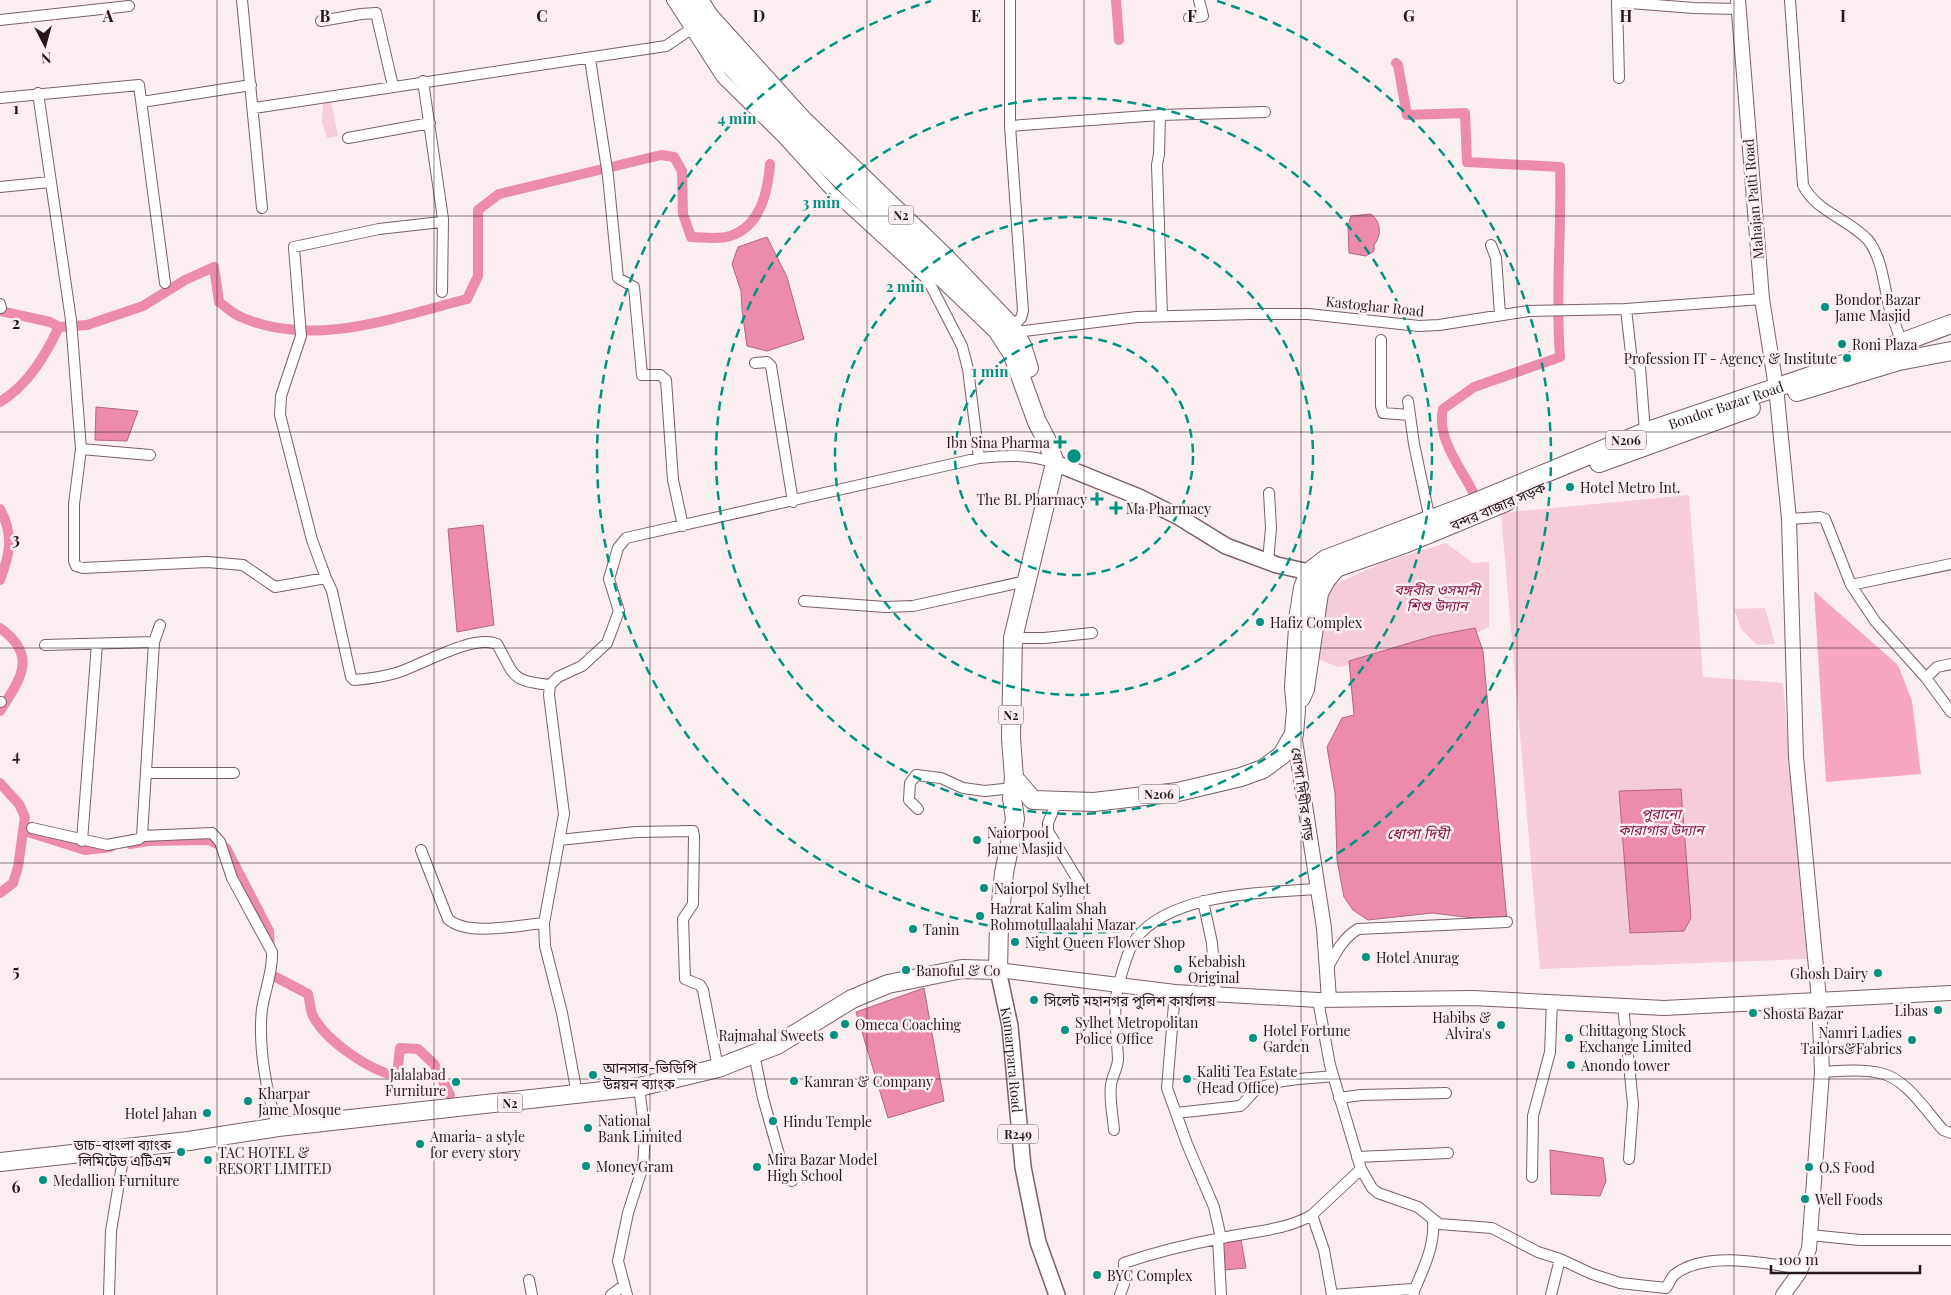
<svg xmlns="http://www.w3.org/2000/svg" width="1951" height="1295" viewBox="0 0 1951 1295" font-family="'Playfair Display','Noto Sans Bengali',serif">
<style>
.green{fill:#f5ccd7}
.forest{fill:#f7a8c0}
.water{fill:#ec8bab;stroke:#b06880}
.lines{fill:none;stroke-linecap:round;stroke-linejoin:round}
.canal{stroke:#ec8bab;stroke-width:10}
.street-casing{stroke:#7b5f67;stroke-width:12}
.secondary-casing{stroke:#7b5f67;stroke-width:16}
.primary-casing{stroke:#7b5f67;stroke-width:18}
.highway-casing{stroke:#7b5f67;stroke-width:20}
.street{stroke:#fff;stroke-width:10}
.secondary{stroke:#fff;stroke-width:14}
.primary{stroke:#fff;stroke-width:15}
.highway{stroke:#fff;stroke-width:18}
.grid{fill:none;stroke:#24181c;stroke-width:1;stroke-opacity:0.55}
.ring{fill:none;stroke:#009280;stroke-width:2.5;stroke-dasharray:9 6}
.poi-dot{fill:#009280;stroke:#fbeef1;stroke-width:2}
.labels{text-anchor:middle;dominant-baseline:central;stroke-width:5;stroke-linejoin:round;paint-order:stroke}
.shield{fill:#fbeef1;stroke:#64585c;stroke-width:1}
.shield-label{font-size:12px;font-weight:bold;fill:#24181c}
.street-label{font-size:14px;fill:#24181c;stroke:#fbeef1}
.poi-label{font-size:14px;fill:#24181c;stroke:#fbeef1;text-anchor:start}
.park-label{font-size:14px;font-style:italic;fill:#88174a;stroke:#fbeef1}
.water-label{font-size:15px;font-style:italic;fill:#871549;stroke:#fbeef1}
.grid-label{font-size:16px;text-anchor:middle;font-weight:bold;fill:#24181c;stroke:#fbeef1;stroke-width:5;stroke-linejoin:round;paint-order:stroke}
.centre{fill:#009280;stroke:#fbeef1;stroke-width:2.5}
.ring-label{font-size:15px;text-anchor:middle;font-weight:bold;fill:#009280;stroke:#fbeef1;stroke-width:5;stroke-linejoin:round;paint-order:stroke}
</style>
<rect width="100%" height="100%" fill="#fbeef1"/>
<path class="green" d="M331,101l7,35 -11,2 -5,-16 1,-20z
M1689,495l14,182 80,6 24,276 -267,10 -39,-456z
M1446,543l27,20 16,-1v65l-35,17 -116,23 -23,-9 14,-71 55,-25z
M1765,608l10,36 -18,1 -16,-16 -7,-20z"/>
<path class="forest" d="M1814,591l84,74 14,36 9,73 -95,8z"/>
<path class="water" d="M1371,214c10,8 11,21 3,31v6l-8,5 -17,-3 -1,-27 3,-10z
M767,237l20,40 17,62 -37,12 -20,-5 -5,-36 -1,-19 -9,-27 6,-17z
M96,407l42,4 -11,30 -32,-1z
M483,525l11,100 -37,7 -9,-103z
M1475,628l8,23 24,271 -75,-9 -64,7 -15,-10 -9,-13 -7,-37 -2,-67 -8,-46 15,-29 12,-3 -5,-54 84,-25z
M1681,789l10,129 -7,13 -54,2 -11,-142z
M924,988l20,113 -56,17 -32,-106z
M1550,1150l53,8 3,23 -6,15 -49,-2z
M1241,1240l5,28 -22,2 -2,-27z"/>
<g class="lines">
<path class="canal" d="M1116,0l3,40
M1396,63l2,2 9,50 58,-2 2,49 93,5c2,64 -5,127 0,190l-86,30 -31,22c-7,29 18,59 30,83
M0,311l50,11 9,5 28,-2 56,-19 42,-26 29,-13 5,35c7,5 14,12 22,15 72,32 155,0 226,-18l11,-23v-66l21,-16 162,-39 13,2 8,14 1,43 8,23c12,0 28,3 39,-1 30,-9 38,-45 40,-72
M0,402c28,-17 45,-46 59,-75
M0,509c14,26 10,45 0,71
M0,628c39,28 20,51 0,83
M0,783l19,21 6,13 -7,50 -5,16 -13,10
M25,831l60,19 26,-3
M130,844l18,-3 61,-1 17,8 43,83 1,19
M270,967v7l38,20c2,7 2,16 5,22 13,25 57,55 84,60l3,-28 18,1 16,15 16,31"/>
<g class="street-casing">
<path id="street" d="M242,0l20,208
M672,0l50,78 60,59 50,55 96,88 34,66 6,23 11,89
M1010,0v126l13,185 -2,7 -9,9
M1790,0l13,185c13,27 46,34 65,55 15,19 16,48 22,70 4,11 8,22 12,33
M1189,18l14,-2 -4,-16
M0,20l129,-14
M321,21l40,-7 15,-1 17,73
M590,59l18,117 10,102 16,9 8,88h18l6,5 7,100 10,46
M1619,78l-2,-76 77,6 44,1
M423,81l20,138 -1,73
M38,93l33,227 10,129 -7,55v57l2,5 7,2 124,-6 36,3 32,22 51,-9 6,13 19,86 3,3c14,-1 28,-3 42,-7 26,-8 76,-39 101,-29 18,32 13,37 53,41
M0,98l139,-13 26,198
M142,102l109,-17
M254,108l412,-62 28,-19
M1160,115l-1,39 -2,11 5,151
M1010,126l150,-11 105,-3
M348,138l82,-15
M0,187l50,-5
M1491,245l5,13 4,56
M0,304l1,4
M1626,309l6,53 8,5 5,65
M1016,332l121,-15 113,-3h58l111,12 20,-1 89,-14 98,-2 136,-10
M1381,340v66l2,7 27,2
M755,363l12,-1 4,4 22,136
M1408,401l6,43 16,76
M81,449l69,6
M1789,519l31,-2 5,2 26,66 24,36 51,57 25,34
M1268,561l3,-33 -2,-35
M326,578l-14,-38 -32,-125 1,-19 20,-60 -7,-89 85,-18 62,-7
M1851,585l100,-21
M804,601l81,6 28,-1 113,-25
M1013,638h31l48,-5
M45,645l109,-3
M1926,678l11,-11 14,-3
M0,702h1
M147,773h87
M1057,801l-9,22v8l34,56
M918,809l-9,-9 1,-17 6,-8 25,3 22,10 22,3 28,-3
M32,828l75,17 32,-6 3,-3 12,-194 6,-17
M142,836l70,-3 8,9 12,36 40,74c1,20 -7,37 -10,57 -4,36 4,84 16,118
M559,840l77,-8 57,-1 1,5 -1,68 -10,15 2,60 15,6 3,5 15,78
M82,841l15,-197
M421,850l27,69c20,18 70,6 96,4
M1203,901l9,42 4,51
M1328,967c8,-15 15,-29 30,-38l149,-7
M1175,992l-8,96 20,56 27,63 7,31
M1318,1000l12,65 31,104 -49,46 12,35 8,45 80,-6 2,6
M1623,1006l10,98 -4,55
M754,1054l9,44 15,53 6,19 8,11
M1822,1072c19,-1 39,-3 58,1 26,5 46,38 63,57l8,3
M577,1094l-15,-81 -17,-67 -1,-23 20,-109 -15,-119 1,-10 8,-8 24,-11 25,-23 12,-32 -10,-32 9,-31 8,-10 353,-80c27,-3 50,-4 76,5
M1339,1098l22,-3 85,-2
M1176,1113l64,-7c6,-4 10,-12 16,-16 21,-12 54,-11 77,-14
M1114,1130c-1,-14 -5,-31 -3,-45 1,-9 7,-17 7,-26 -1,-25 -6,-52 1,-76 3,-11 10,-35 16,-43 34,-47 127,-47 181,-51
M1357,1157l91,-4
M1361,1169l11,19 6,5 40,14 21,17 53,4 46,24 22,7 32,15 28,9 46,5c3,-4 5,-10 8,-13 31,-25 92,-12 127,-6
M1532,1177l1,-61 17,-64 2,-51
M1810,1235l50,5h91
M1218,1238l3,57
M529,1280l3,15
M1414,1291c10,-24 21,-45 19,-71
M109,1295l2,-64 14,-84
M611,1295l12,-9
M627,1295l-9,-34 10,-48 15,-47 2,-31 -6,-48
M1120,1295l4,-11v-21c32,-11 65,-19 98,-25 31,-7 62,-7 90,-23
M1551,1295l9,-36"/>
</g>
<g class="secondary-casing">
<path id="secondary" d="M1738,0l24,299 14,88 13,132 7,238 23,242 3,73 -13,177 -10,24 -16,22
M1294,734l30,194 5,72
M998,970l177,22 143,8 155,-2 191,10 287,-15"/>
</g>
<g class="primary-casing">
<g id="primary">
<path d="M1055,463l84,34 40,20 47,29 51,19 32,7 6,8"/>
<path id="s1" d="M998,970l12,56 13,141 15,75 19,53"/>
</g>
</g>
<g class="highway-casing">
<g id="highway">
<path d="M699,0l10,16 94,104 144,139 65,68 10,19 7,22"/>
<path d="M1797,392l102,-31 52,-10"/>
<path d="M1599,463l152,-55"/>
<path d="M1330,570l77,-27 99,-41"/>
<path id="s2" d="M1309,572l17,-13 145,-55 174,-72 180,-61 126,-47"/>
<path d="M1301,698l4,-9 14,-96 7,-13 10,-12"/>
<path d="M1014,778l19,22 61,2 84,-10 63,-15 22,-8 19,-14 12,-21 2,-24 -2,-23 5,-74 4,-25 6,-16"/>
<path d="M0,1162l189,-21 89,-14 361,-40 79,-19 59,-23 75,-46 36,-15 74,-15 36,1 1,-47 5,-50 11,-54 -3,-21 2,-20 -3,-40 2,-100 42,-175 -8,-22 -10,-19 -25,-69 -15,-23c-76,-73 -153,-145 -226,-221 -32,-35 -66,-66 -88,-109"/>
</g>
</g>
<use href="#street" class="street"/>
<use href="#secondary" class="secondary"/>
<use href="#primary" class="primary"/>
<use href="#highway" class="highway"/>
</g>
<path class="grid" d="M217,0v1295M434,0v1295M650,0v1295M867,0v1295M1084,0v1295M1301,0v1295M1517,0v1295M1734,0v1295M0,216h1951M0,432h1951M0,648h1951M0,863h1951M0,1079h1951"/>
<g class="ring">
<circle cx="1074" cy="456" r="119"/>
<circle cx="1074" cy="456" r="239"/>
<circle cx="1074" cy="456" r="358"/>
<path d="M1217 1A477 477 0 1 1 931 1"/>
</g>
<g class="poi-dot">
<circle cx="1825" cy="307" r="5"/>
<circle cx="1842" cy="344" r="5"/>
<circle cx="1847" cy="358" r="5"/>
<path d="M1057.5 434.5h5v5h5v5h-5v5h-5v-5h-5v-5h5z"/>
<circle cx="1570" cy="487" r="5"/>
<path d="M1094.5 491.5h5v5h5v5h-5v5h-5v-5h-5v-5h5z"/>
<path d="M1113.5 500.5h5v5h5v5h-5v5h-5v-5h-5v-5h5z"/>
<circle cx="1260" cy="622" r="5"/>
<circle cx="977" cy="840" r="5"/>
<circle cx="984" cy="888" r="5"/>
<circle cx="980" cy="916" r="5"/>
<circle cx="913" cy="929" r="5"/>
<circle cx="1015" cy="942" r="5"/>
<circle cx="1366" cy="957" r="5"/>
<circle cx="1178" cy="969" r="5"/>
<circle cx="906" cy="970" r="5"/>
<circle cx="1878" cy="973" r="5"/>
<circle cx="1034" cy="1000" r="5"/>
<circle cx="1938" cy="1010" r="5"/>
<circle cx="1753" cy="1013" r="5"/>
<circle cx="845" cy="1024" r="5"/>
<circle cx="1501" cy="1025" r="5"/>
<circle cx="1065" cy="1030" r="5"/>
<circle cx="834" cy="1035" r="5"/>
<circle cx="1253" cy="1038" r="5"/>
<circle cx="1569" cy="1038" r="5"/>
<circle cx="1912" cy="1040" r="5"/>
<circle cx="1571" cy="1065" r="5"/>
<circle cx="593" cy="1075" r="5"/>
<circle cx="1187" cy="1079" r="5"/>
<circle cx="794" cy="1081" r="5"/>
<circle cx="456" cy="1082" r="5"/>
<circle cx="248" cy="1101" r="5"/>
<circle cx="207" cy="1113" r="5"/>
<circle cx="773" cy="1121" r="5"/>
<circle cx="588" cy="1128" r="5"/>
<circle cx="420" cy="1144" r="5"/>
<circle cx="181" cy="1152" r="5"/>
<circle cx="208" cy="1160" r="5"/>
<circle cx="586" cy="1166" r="5"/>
<circle cx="757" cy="1167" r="5"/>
<circle cx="1809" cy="1167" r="5"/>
<circle cx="43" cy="1180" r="5"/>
<circle cx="1805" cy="1199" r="5"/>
<circle cx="1097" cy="1275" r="5"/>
</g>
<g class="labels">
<g class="shield">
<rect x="888.5" y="205.5" width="25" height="19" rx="4"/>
<rect x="1606" y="430.5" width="40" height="19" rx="4"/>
<rect x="998.5" y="705.5" width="25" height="19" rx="4"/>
<rect x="1139" y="784.5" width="40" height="19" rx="4"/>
<rect x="497.5" y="1093.5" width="25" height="19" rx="4"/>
<rect x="998" y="1124.5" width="40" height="19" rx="4"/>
</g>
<g class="shield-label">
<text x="901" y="215">N2</text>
<text x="1626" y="440">N206</text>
<text x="1011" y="715">N2</text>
<text x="1159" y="794">N206</text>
<text x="510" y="1103">N2</text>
<text x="1018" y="1134">R249</text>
</g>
<g class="street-label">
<text transform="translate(1753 199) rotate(-95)">Mahajan Patti Road</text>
<text transform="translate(1375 306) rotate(6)">Kastoghar Road</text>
<text stroke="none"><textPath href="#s2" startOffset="450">Bondor Bazar Road</textPath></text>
<text transform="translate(1498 506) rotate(-23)">বন্দর বাজার সড়ক</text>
<text transform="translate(1303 794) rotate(82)">ধোপা দিঘীর পাড়</text>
<text stroke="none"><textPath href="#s1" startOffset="91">Kumarpara Road</textPath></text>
</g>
<g class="poi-label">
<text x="1835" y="299">Bondor Bazar<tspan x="1835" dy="16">Jame Masjid</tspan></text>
<text x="1852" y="344">Roni Plaza</text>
<text x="1837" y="358" text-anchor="end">Profession IT - Agency &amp; Institute</text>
<text x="1050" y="442" text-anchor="end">Ibn Sina Pharma</text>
<text x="1580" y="487">Hotel Metro Int.</text>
<text x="1087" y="499" text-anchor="end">The BL Pharmacy</text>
<text x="1126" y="508">Ma Pharmacy</text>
<text x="1270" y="622">Hafiz Complex</text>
<text x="987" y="832">Naiorpool<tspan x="987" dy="16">Jame Masjid</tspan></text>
<text x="994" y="888">Naiorpol Sylhet</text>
<text x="990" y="908">Hazrat Kalim Shah<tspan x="990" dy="16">Rohmotullaalahi Mazar</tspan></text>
<text x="923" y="929">Tanin</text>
<text x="1025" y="942">Night Queen Flower Shop</text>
<text x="1376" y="957">Hotel Anurag</text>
<text x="1188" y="961">Kebabish<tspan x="1188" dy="16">Original</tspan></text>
<text x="916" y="970">Banoful &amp; Co</text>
<text x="1868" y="973" text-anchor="end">Ghosh Dairy</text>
<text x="1044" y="1000">সিলেট মহানগর পুলিশ কার্যালয়</text>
<text x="1928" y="1010" text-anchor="end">Libas</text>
<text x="1763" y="1013">Shosta Bazar</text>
<text x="1491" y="1017" text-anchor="end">Habibs &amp;<tspan x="1491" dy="16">Alvira's</tspan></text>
<text x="1075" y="1022">Sylhet Metropolitan<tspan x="1075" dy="16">Police Office</tspan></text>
<text x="855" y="1024">Omeca Coaching</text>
<text x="1263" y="1030">Hotel Fortune<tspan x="1263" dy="16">Garden</tspan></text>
<text x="1579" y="1030">Chittagong Stock<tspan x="1579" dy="16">Exchange Limited</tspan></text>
<text x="1902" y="1032" text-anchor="end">Namri Ladies<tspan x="1902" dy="16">Tailors&amp;Fabrics</tspan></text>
<text x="824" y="1035" text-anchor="end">Rajmahal Sweets</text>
<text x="1581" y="1065">Anondo tower</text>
<text x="603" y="1067">আনসার-ভিডিপি<tspan x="603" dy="16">উন্নয়ন ব্যাংক</tspan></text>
<text x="1197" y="1071">Kaliti Tea Estate<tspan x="1197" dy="16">(Head Office)</tspan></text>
<text x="446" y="1074" text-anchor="end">Jalalabad<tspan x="446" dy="16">Furniture</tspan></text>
<text x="804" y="1081">Kamran &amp; Company</text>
<text x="258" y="1093">Kharpar<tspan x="258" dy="16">Jame Mosque</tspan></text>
<text x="197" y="1113" text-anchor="end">Hotel Jahan</text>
<text x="598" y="1120">National<tspan x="598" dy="16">Bank Limited</tspan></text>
<text x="783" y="1121">Hindu Temple</text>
<text x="430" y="1136">Amaria- a style<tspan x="430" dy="16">for every story</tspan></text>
<text x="171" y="1144" text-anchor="end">ডাচ-বাংলা ব্যাংক<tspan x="171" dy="16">লিমিটেড এটিএম</tspan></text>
<text x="218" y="1152">TAC HOTEL &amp;<tspan x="218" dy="16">RESORT LIMITED</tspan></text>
<text x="767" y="1159">Mira Bazar Model<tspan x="767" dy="16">High School</tspan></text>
<text x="596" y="1166">MoneyGram</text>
<text x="1819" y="1167">O.S Food</text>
<text x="53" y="1180">Medallion Furniture</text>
<text x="1815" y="1199">Well Foods</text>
<text x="1107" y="1275">BYC Complex</text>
</g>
<g class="park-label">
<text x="1437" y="589">বঙ্গবীর ওসমানী<tspan x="1437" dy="16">শিশু উদ্যান</tspan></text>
<text x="1661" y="813">পুরানো<tspan x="1661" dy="16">কারাগার উদ্যান</tspan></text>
</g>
<g class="water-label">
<text x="1418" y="833">ধোপা দিঘী</text>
</g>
</g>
<g class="grid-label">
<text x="108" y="22">A</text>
<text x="325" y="22">B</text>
<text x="542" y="22">C</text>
<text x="759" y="22">D</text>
<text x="976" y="22">E</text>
<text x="1192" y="22">F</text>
<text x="1409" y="22">G</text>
<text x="1626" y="22">H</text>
<text x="1843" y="22">I</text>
<text x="16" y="114">1</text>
<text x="16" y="329">2</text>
<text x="16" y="545">3</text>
<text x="16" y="761">4</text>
<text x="16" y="977">5</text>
<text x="16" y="1193">6</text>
</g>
<circle cx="1074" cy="456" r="8" class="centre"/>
<g class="ring-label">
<text x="737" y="124">4 min</text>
<text x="821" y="208">3 min</text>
<text x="905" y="292">2 min</text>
<text x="990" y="377">1 min</text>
</g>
<g transform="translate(45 45) rotate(174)" stroke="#fbeef1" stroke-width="4" paint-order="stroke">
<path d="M0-4L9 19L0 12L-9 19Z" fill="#24181c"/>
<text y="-8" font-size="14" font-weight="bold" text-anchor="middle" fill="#24181c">N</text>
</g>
<path d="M1771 1265v8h149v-8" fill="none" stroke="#24181c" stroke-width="2.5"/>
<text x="1778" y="1265" font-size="15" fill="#24181c" stroke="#fbeef1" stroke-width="4" paint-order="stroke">100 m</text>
</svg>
